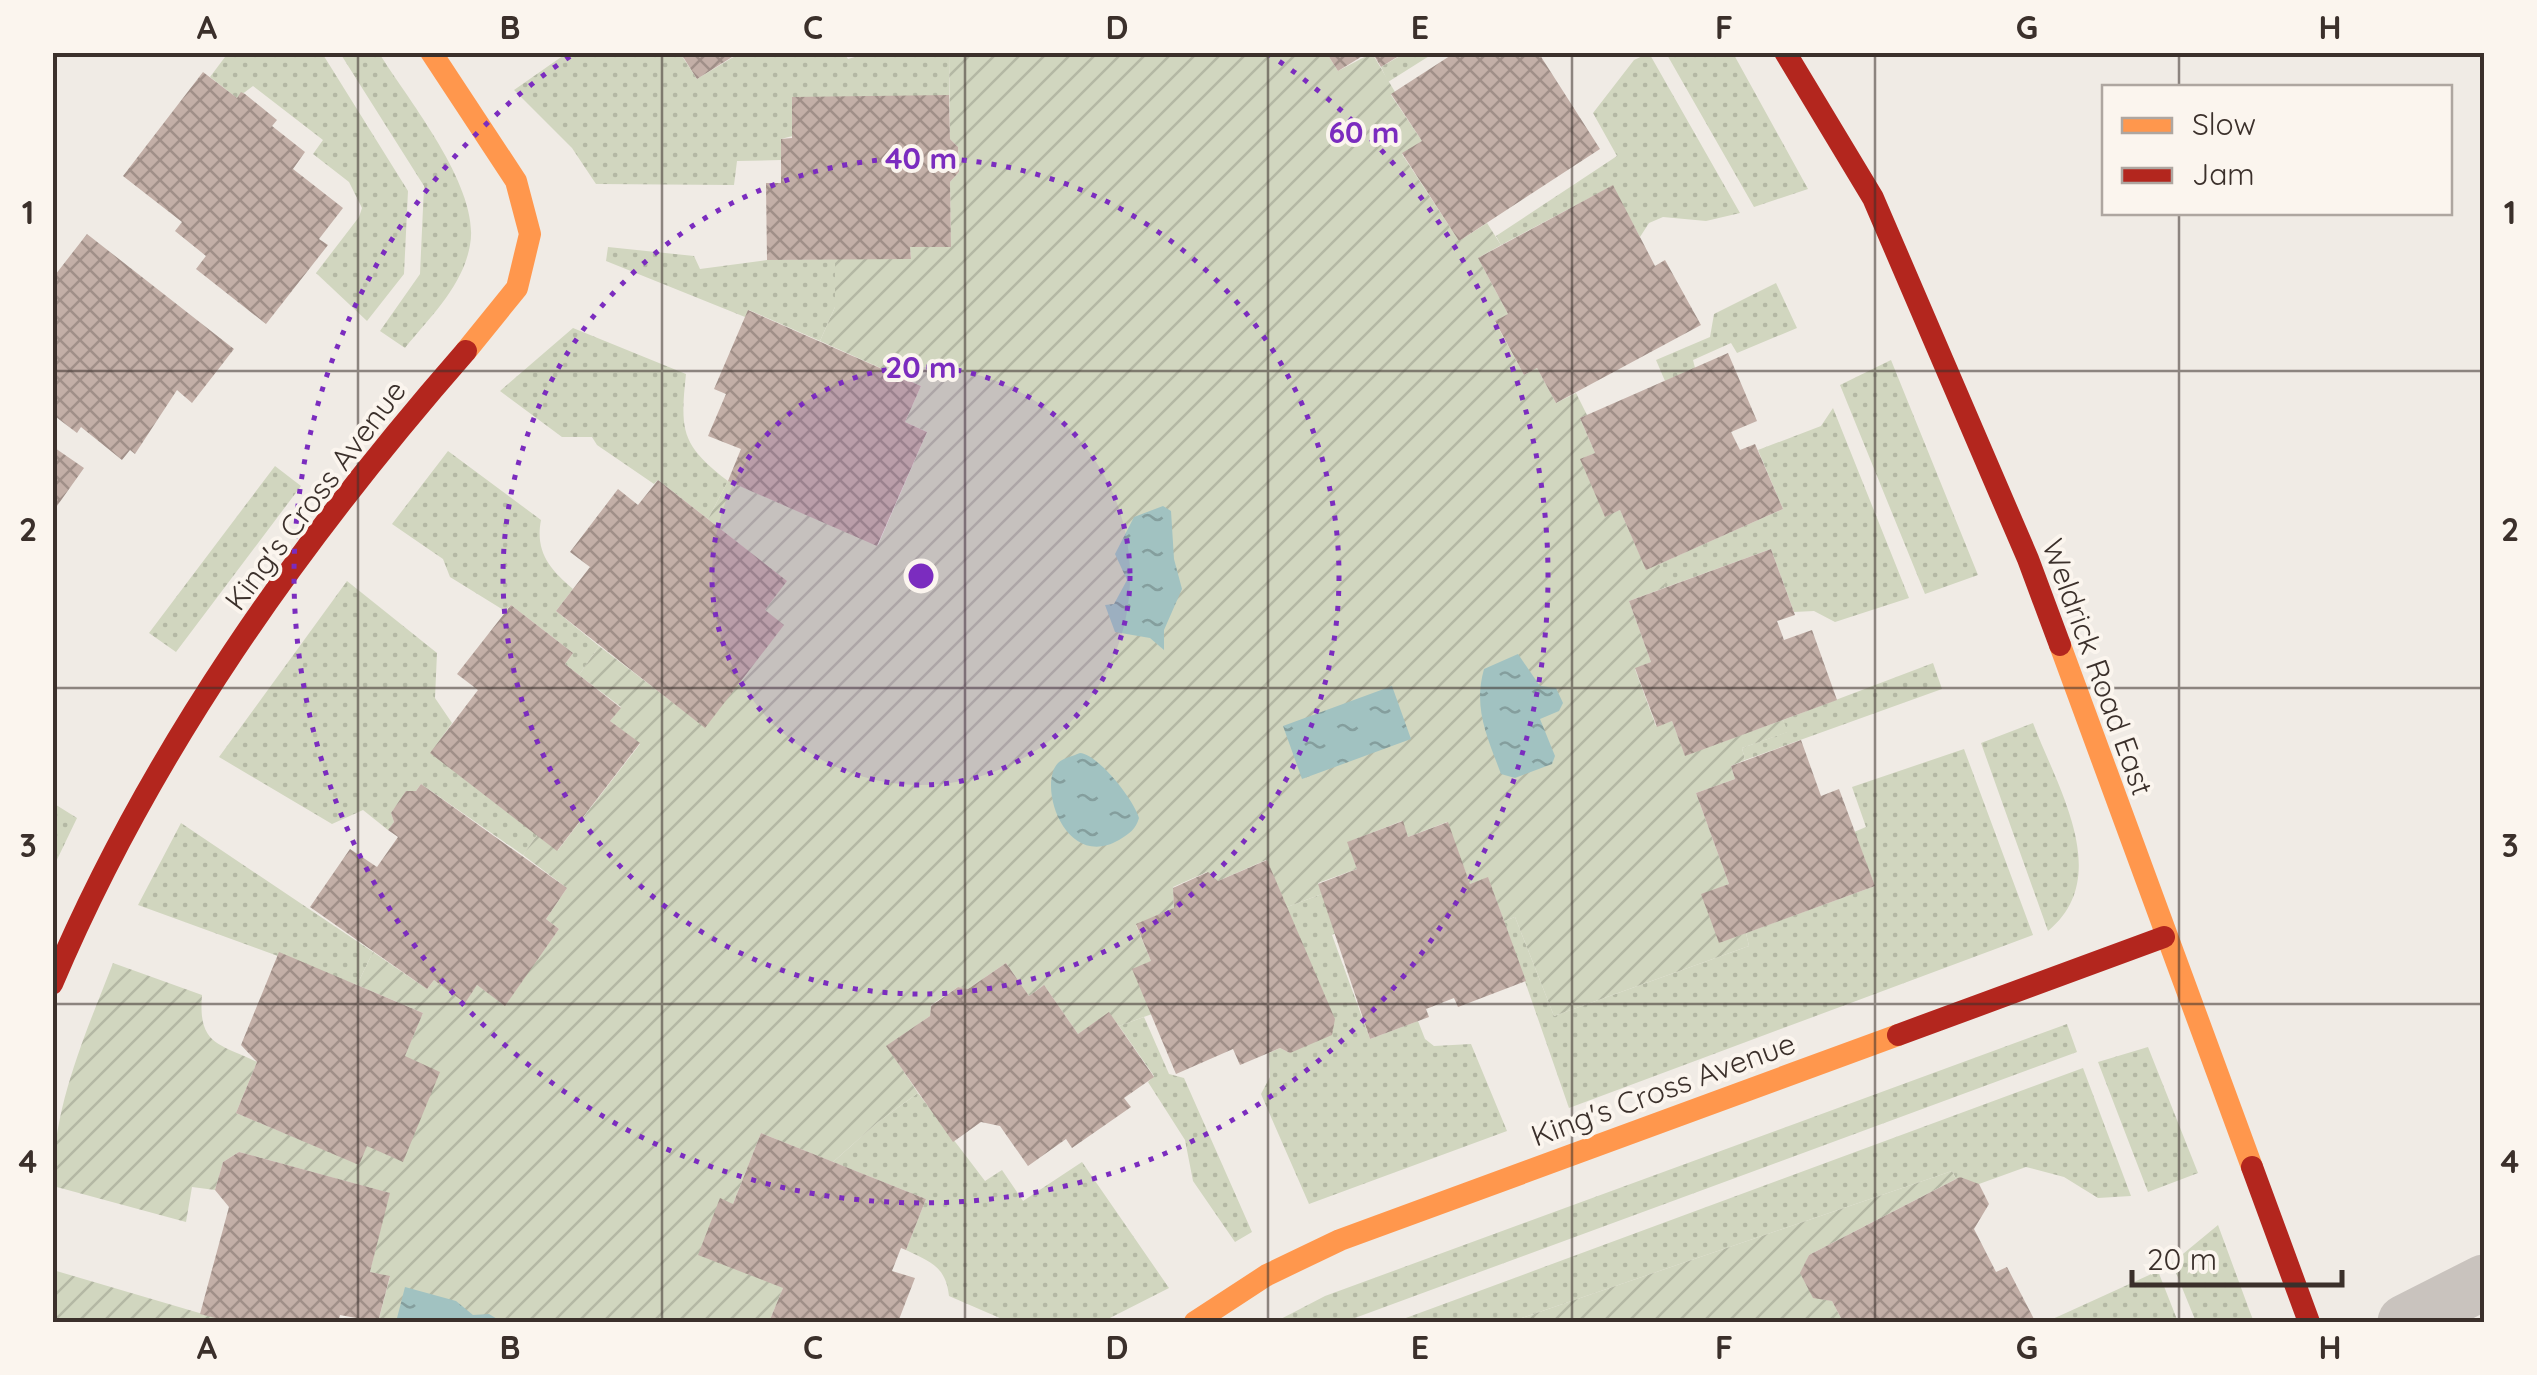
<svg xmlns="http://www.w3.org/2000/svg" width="2537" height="1375" viewBox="0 0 2537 1375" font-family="Quicksand,sans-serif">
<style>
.grass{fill:url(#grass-dots)}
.garden{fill:url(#garden-furrows)}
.water{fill:url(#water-ripples)}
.building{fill:url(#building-cross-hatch)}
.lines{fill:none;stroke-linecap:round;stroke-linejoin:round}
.street{stroke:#c9c3be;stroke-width:55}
.slow{stroke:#ff974d;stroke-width:22}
.jam{stroke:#b3261e;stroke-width:22}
.grid{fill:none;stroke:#3b302b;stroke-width:2.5;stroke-opacity:0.55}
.ring{fill:none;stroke:#7b2cbf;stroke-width:5;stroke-dasharray:5 10}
.labels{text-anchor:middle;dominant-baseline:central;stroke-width:8;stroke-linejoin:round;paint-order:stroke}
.street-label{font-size:30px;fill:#3b302b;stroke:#fbf5ee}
.centre{fill:#7b2cbf;stroke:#fbf5ee;stroke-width:5}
.ring-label{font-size:30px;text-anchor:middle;font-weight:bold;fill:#7b2cbf;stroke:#fbf5ee;stroke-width:8;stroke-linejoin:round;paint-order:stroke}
.neatline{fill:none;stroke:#3b302b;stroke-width:4}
.grid-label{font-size:32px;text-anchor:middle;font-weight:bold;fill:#3b302b}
</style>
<defs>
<pattern id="grass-dots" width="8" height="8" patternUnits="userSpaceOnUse" patternTransform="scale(2.5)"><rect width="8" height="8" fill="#d1d6bf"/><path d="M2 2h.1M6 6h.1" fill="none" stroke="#b4b8a4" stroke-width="1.8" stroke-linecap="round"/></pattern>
<pattern id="garden-furrows" width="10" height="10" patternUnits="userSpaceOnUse" patternTransform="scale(2.5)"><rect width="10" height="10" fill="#d1d6bf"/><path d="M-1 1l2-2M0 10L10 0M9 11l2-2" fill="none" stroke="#b4b8a4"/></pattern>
<pattern id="water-ripples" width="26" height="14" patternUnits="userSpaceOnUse" patternTransform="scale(2.5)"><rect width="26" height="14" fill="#a1c2c1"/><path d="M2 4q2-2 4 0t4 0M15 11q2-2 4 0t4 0" fill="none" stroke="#849e9d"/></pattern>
<pattern id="building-cross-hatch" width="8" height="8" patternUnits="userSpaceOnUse" patternTransform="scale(2.5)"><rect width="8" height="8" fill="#c3afa7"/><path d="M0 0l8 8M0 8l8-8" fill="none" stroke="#a08f88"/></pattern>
</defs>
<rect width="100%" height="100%" fill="#f0ebe5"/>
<path class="grass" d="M626,52l54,1 17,26 43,-26h104l4,6 20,-6h81v42l-168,44v21l-44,1 -3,24 -138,-1 -24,-36 -58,-58 53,-37z
M228,53h94l86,138 -4,83 -37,47 -51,-48 43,-56 3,-9 -13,-26 -36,-28 10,-14 -70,-54 -16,12 -27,-21z
M340,53h39c29,47 102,135 91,192 -7,41 -40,72 -65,103l-25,-17 40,-57 4,-88z
M1405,53h29l-46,29 -7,-15z
M1649,53l91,160 -34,8 -43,-4 -14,6 -9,14 -28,-51 -111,59 -5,-9 121,-80 -24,-43 41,-53z
M1666,53h67l75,136 -54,18z
M608,247l86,9 6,13 67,-9 68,-1v48l-15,34 -71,-31 -4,7 -139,-56z
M1776,283l21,45 -60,25 -6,-10 -38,17 2,8 -30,13 -9,-21 54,-23 4,-23z
M573,328l113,46c-6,57 -5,71 42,107l-20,38 -50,-39 -4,4 -57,-39 -5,-8h-30l-62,-46z
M1891,360l87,215 -53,19 -85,-209z
M1833,408l76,190 -74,24 -21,-11 -20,1 -23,-63 -107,39 2,-7 -7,-17 124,-55 -25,-59 63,-24z
M448,451l93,69c-6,31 8,49 32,69l-17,22 43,35 -20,29 -14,-11 8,-11 -62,-48 -6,6 -55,-34 -7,-18 -51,-35z
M275,466l26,20 -125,166 -27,-19z
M347,581l90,72 -2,45 17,25 -21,30 106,82 -14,20 -102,-71 -5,7 -10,1 -15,21 3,9 -6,8 -25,-20 -31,14 -113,-67z
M1933,663l9,26 -197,71 -3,-12 45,-16 -4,-12z
M2033,723c24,64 81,154 15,208l-67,-188z
M1964,749l69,186 -464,173 -65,-187 11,-4 39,99 195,-70 -3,-13 129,-47 -21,-54 12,-5 -14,-40z
M53,803l24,15 -24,50z
M181,823l192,129 -16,33 -219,-80z
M1322,894l14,39 -4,2 38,104 48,-18 7,18 9,7 37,-2 36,87 -198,73 -48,-110 9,-17 -1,-24 11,-5 10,5 -3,-146z
M1144,1017l25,57 15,4 68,154 -17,10 -42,-61 -8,-41 -37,-58 6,-6 -35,-50z
M2067,1024l10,28 -733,270h-69l50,-26z
M2148,1047l50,126 -50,19 -50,-130z
M2083,1068l48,128 -33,2 -34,-21 -38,-10 -47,17 -23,-5 -4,-8 -442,151h-115z
M918,1093l67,88 17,-11 21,31 59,-39 87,126 -67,34h-93l-60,-26c-3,-29 -18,-34 -43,-46l20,-51 -93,-37 45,-40z
M2218,1225l32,87 4,10h-58l-24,-59z
M2158,1271l20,51h-132z"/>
<path class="garden" d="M1326,52l12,19 34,-18 23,39 -4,3 31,46 -20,13 57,87 28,-18 14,22 -23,13 30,56 -13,8 29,53 13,-7 19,35 20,-10 11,22 -7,3 15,35 -14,6 24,57 15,-6 26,59 13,-5 8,16 -3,8 -35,13 22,61 -16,7 21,57 16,-5 13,34 98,-35 5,12 -46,16 3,12 -14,6 4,13 -39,14 33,91 -27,11 17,47 27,-9 3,13 -195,70 -39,-99 -11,4 -16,-43 -18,6 -23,-62 -39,15 -6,-16 -54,21 9,27 -39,14 4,11 -35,13 -21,-47 -48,21 -11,-9 -34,15 1,21 -38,17 15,36 1,53 -33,12 -10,-13 -31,21 -34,-49 -15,11 -23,-33 -38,26 -10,-2 -27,18 -1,11 -43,30 31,47 -40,29 -45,40 -72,-29 -28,71 50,84 -14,34h-391l12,-45 -20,-5 19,-79 -150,-41 -16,10 -8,28 -23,-3 -6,35 -133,-36c-1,-78 32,-151 60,-223l89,32c-4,50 16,48 55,67l-21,51 123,51 64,-151 -66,-28 16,-33 54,37 7,-9 31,22 12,-17 28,20 54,-76 -13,-10 21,-31 -44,-33 14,-20 21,15 82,-106 -30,-23 11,-14 -42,-32 20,-29 106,81 60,-117 21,-29 -78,-62 20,-38 150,64 49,-113 -22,-10 16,-36 -101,-45 15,-34v-48l76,-1 -1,-11h41l-1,-65 9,-10 -1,-25 -8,-8 -1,-86z
M1952,1171l4,8 -147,76 -8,18 12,24 19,4 11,21h-333z
M53,1270l177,52h-177z"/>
<path class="water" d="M1163,506l8,5 3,48 8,30 -18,41v20l-14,-12 -35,-6 -10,-27 9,-1 13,-24 -12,-26 19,-37z
M1518,654l22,32 16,2 7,15 -4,8 -19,8 15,37 -3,8 -37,14 -14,-4c-14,-38 -28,-66 -17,-105z
M1392,686l19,53 -109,40 -19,-53z
M1080,753c18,1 54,47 59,65 -3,11 -10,16 -20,22 -54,31 -82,-55 -61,-77 5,-5 15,-7 22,-10z
M405,1287l51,14 17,14 16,-1 13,8h-106z"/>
<path class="building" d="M680,52h60l-43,27z
M1326,52h43l-31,19z
M1372,52h33l-24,15z
M1456,52h82l62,97 -141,92 -57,-88 20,-12 -31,-47z
M203,72l34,26 4,-6 4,2 32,26 -5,6 33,26 -12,17 50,39 -24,31 9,6 -62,79 -70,-55 10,-13 -31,-25 7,-9 -59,-46z
M949,95l1,44 8,8 1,25 -9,10 1,65h-41l1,12 -144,1 -1,-77h15v-44l11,-1v-41z
M1613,185l42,81 10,-6 36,65 -145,78 -19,-35 -13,7 -29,-54 13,-7 -30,-56z
M87,234l147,115 -42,54 -15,-13 -42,64 -5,-4 -8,10 -41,-33 -4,6 -25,-19v-135z
M748,310l173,76 -16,36 22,10 -50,114 -149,-65 13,-32 -33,-13 18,-42 -12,-5z
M1728,353l29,68 -26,11 9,18 15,-6 28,65 -137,61 -26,-60 -15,7 -25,-58 15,-6 -15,-35z
M52,446l32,22 -32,45z
M658,480l129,101 -22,29 19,15 -79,103 -149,-117 34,-44 -20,-15 48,-63 20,16z
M1771,549l24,66 -18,6 7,19 28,-10 25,70 -152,56 -13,-35 -15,6 -22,-59 16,-6 -22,-61z
M511,605l62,48 -8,11 56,44 -11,13 30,22 -83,108 -127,-98 48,-63 -21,-16z
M1801,740l20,56 18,-7 36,97 -156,57 -18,-49 28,-10 -33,-91 39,-14 -4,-13z
M421,784l146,104 -21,31 13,10 -54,77 -28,-21 -12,18 -31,-23 -7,9 -117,-82 40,-58 27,18 21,-30 -10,-7 6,-8 -3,-9 15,-22h10z
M1403,821l5,16 40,-15 22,62 18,-7 38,104 -68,26 -4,-9 -28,11 3,8 -59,22 -52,-155 39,-15 -10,-27z
M1267,860l68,159 -3,16 -42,18 -10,-5 -40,17 -7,-16 -57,25 -44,-105 19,-8 -15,-37 38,-16 -1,-20 35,-16 10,9z
M279,952l144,61 -18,43 35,16 -37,90 -36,-16 -8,19 -123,-52 21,-51 -16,-17z
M1006,963l23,33 15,-11 34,49 31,-22 45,65 -30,21 7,9 -59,41 -6,-9 -38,27 -28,-40 -19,-4 -28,20 -67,-96 44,-30 1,-10 27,-19 10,2z
M761,1133l165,66 -20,51 -5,-2 -9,23 23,7 -17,44h-129l14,-34 -85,-33 22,-57 13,6z
M239,1152l151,41 -20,79 20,4 -12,46 -38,-7 -2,7h-108l-30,-8 29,-107 -14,-17 8,-28z
M1960,1177l19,7 10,20 -15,25 22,43 11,-5 28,54 -192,1 -11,-21 -19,-3 -13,-25 9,-18z"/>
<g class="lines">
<path class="street" d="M2405,1322l79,-40"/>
<path class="slow" d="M431,52l85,129 14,53 -13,54 -51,63
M2060,645l192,522
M1195,1322l72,-47 73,-35 558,-205"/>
<path class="jam" d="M1785,52l88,146 155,361 32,86
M52,984c99,-234 247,-442 414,-633
M1898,1035l266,-98
M2252,1167l57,155"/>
</g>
<path class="grid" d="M358,52v1270M662,52v1270M965,52v1270M1268,52v1270M1572,52v1270M1875,52v1270M2179,52v36M2179,212v1110M52,371h2432M52,688h2432M52,1004h2432"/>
<circle cx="921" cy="576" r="209" fill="#7b2cbf" fill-opacity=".12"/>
<g class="ring">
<circle cx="921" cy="576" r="209"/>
<circle cx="921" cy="576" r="418"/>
<path d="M1267 53A627 627 0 1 1 575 53"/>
</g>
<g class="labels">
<g class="street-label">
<text transform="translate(315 495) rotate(-53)">King's Cross Avenue</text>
<text transform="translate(2098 667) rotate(70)">Weldrick Road East</text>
<text transform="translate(1663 1089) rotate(-20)">King's Cross Avenue</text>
</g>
</g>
<circle cx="921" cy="576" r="15" class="centre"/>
<g class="ring-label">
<text x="1364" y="143">60 m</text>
<text x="921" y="169">40 m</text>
<text x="921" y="378">20 m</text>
</g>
<rect width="2537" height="1375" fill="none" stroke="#fbf5ee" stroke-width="110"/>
<rect x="2102" y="85" width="350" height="130" fill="#fbf5ee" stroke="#aea6a0" stroke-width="2.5"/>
<rect x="2122" y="118" width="50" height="15" fill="#ff974d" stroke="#aea6a0" stroke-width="2.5"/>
<text x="2192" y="135" font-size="30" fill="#3b302b">Slow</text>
<rect x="2122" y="168" width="50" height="15" fill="#b3261e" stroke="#aea6a0" stroke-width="2.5"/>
<text x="2192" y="185" font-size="30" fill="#3b302b">Jam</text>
<path d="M2132 1270v15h210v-15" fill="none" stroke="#3b302b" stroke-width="5"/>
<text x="2147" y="1270" font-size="30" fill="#3b302b" stroke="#fbf5ee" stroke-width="8" paint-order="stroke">20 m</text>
<rect x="55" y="55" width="2427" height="1265" class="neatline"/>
<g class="grid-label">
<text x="207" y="39">A</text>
<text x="510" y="39">B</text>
<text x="813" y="39">C</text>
<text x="1117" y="39">D</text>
<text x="1420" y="39">E</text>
<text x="1724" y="39">F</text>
<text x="2027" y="39">G</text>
<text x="2330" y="39">H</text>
<text x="28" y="224">1</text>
<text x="2510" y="224">1</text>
<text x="28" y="541">2</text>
<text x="2510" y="541">2</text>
<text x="28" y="857">3</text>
<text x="2510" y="857">3</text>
<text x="28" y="1173">4</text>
<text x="2510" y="1173">4</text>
<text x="207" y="1359">A</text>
<text x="510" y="1359">B</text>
<text x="813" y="1359">C</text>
<text x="1117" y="1359">D</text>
<text x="1420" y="1359">E</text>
<text x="1724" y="1359">F</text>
<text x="2027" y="1359">G</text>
<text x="2330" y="1359">H</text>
</g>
</svg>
